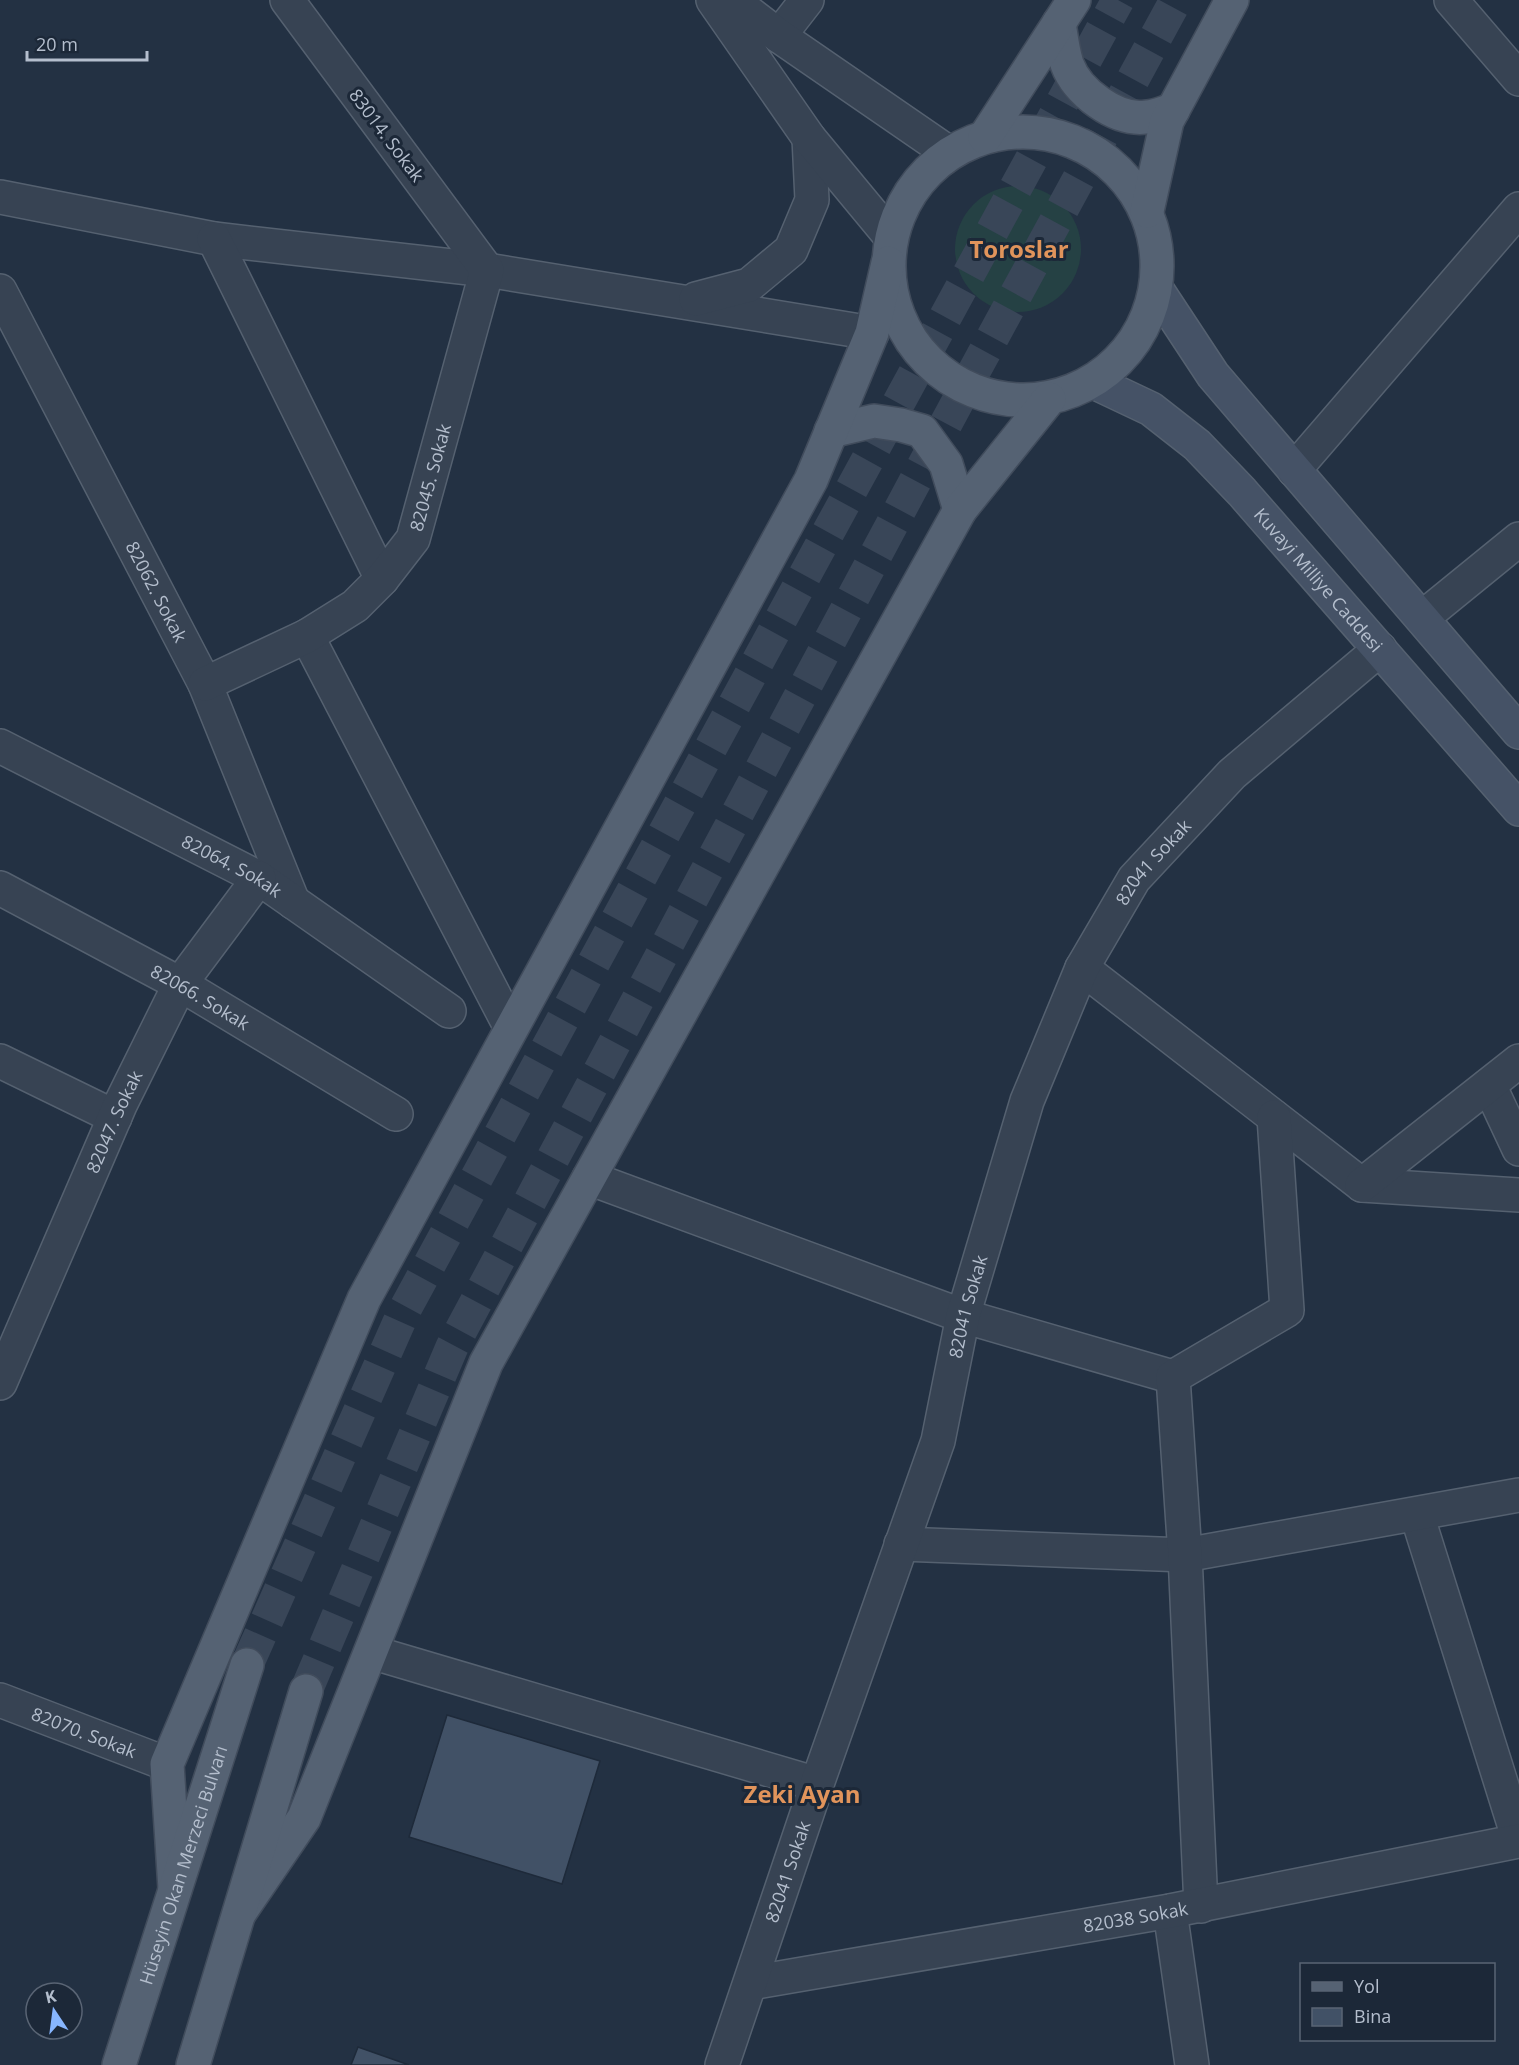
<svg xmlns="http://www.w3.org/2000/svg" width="1519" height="2065" viewBox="0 0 1519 2065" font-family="'Open Sans',sans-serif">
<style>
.green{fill:#254144}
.building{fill:#415166;stroke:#1e2a3a;stroke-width:1.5}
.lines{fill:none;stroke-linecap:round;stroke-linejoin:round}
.primary-tunnel{stroke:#394658;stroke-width:33;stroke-dasharray:33 16;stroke-linecap:butt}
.minor-casing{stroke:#556170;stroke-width:36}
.tertiary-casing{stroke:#556170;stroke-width:36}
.secondary-casing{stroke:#556170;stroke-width:36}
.primary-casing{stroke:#414c5c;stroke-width:36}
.minor{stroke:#374353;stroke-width:33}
.tertiary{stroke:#374353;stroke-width:33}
.secondary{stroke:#455266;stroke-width:33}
.primary{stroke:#556273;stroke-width:33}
.labels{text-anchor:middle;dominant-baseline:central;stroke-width:6;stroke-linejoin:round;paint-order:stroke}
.street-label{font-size:18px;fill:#b4becd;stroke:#1c2838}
.district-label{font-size:24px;font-weight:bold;fill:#e1945b;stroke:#1c2838}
</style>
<rect width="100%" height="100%" fill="#233143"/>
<path class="green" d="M955 249a63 63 0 1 1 126 0a63 63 0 1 1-126 0Z"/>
<path class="building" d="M447,1715l153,46 -38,123 -153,-47z
M358,2047l51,18h-58z"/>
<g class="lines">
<path class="primary-tunnel" d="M247,1665l157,-354 714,-1311
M306,1691l146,-344 513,-959 211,-388"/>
<g class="minor-casing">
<g id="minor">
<path d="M1451,0l68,79"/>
<path d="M779,36l28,-36"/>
<path d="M0,197l214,42 273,31 385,63"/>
<path d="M214,239l168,340"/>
<path id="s1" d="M0,291l205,393 88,218"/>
<path d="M696,299l53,-14 42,-35 21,-50 -3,-62"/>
<path d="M1294,470l225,-261"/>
<path d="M1422,618l97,-79"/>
<path d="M307,636l204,392"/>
<path id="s2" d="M205,684l102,-48 48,-30 27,-27 31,-40 74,-269 -200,-270"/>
<path id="s3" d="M0,746l259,132 190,133"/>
<path id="s4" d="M0,888l180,96 216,130"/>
<path d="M1082,968l280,217 157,10"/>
<path d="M0,1061l115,56"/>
<path d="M1489,1085l30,64"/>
<path d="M589,1178l374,138 210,61"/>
<path d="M1362,1185l157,-124"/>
<path id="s5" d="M0,1383l120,-278 60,-121 79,-106"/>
<path d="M1417,1515l102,325"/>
<path d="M901,1544l284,11 334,-60"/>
<path d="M371,1652l446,132"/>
<path id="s6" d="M0,1700l167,64"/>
<path d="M1201,1906l-16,-351 -12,-178 114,-67 -13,-193"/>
<path d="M1170,1911l22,154"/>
<path id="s7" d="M751,1983l419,-72 349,-70"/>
<path id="s8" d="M722,2065l95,-281 121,-343 25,-125 64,-215 55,-133 52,-89 98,-105 148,-125"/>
</g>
</g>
<g class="tertiary-casing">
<path id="tertiary" d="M713,0l96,138 82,99
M732,0l47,36 170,117"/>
</g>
<g class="secondary-casing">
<g id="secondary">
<path d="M1157,290l56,85 306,357"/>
<path id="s9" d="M1094,382l57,27 46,36 45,47 277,317"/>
</g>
</g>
<g class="primary-casing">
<g id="primary">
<path d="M1059,23c2,13 4,28 8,41 10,28 49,57 79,53 9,0 19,-5 27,-7"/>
<circle cx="1023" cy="266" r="134"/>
<path d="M985,137l89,-137"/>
<path d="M1147,211l20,-90 65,-121"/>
<path d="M831,431l43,-10 27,4 21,6 24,33 14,46"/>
<path d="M175,1889l-8,-125 197,-465 447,-819 61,-147 16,-70"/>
<path d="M240,1912l64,-94 182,-455 474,-853 89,-111"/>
<path id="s10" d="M119,2065l128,-400"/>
<path d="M193,2065l113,-374"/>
</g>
</g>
<use href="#minor" class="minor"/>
<use href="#tertiary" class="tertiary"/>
<use href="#secondary" class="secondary"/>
<use href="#primary" class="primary"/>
</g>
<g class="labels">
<g class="street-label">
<text transform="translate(387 135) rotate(53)">83014. Sokak</text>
<text stroke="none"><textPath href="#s2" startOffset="322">82045. Sokak</textPath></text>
<text stroke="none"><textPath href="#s9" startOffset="303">Kuvayi Milliye Caddesi</textPath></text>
<text stroke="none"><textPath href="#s1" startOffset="339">82062. Sokak</textPath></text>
<text stroke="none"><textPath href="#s8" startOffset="1284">82041 Sokak</textPath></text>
<text stroke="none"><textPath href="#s3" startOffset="261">82064. Sokak</textPath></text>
<text stroke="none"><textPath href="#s4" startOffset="228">82066. Sokak</textPath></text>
<text stroke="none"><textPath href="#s5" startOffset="285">82047. Sokak</textPath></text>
<text stroke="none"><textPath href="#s8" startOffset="798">82041 Sokak</textPath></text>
<text stroke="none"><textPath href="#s6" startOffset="90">82070. Sokak</textPath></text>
<text stroke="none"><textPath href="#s10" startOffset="210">Hüseyin Okan Merzeci Bulvarı</textPath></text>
<text stroke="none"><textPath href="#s8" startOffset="204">82041 Sokak</textPath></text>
<text stroke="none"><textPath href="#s7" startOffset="390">82038 Sokak</textPath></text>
</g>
<g class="district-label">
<text x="1019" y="248">Toroslar</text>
<text x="802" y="1793">Zeki Ayan</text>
</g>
</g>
<rect x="1300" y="1963" width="195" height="78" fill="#1c2838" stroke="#596474" stroke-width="1.5"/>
<rect x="1312" y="1982" width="30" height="9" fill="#556273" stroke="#596474" stroke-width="1.5"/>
<text x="1354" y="1993" font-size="18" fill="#b4becd">Yol</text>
<rect x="1312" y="2008" width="30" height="18" fill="#415166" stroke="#596474" stroke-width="1.5"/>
<text x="1354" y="2023" font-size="18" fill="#b4becd">Bina</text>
<g transform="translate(54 2011) rotate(347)"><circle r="28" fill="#1c2838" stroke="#596474" stroke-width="1.5"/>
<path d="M0-4.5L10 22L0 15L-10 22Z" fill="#87b6ff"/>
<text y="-9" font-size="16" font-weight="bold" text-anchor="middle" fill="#b4becd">K</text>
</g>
<path d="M27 51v9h120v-9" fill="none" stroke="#b4becd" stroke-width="3"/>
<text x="36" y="51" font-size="18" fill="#b4becd" stroke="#1c2838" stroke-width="4.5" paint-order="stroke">20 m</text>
</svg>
